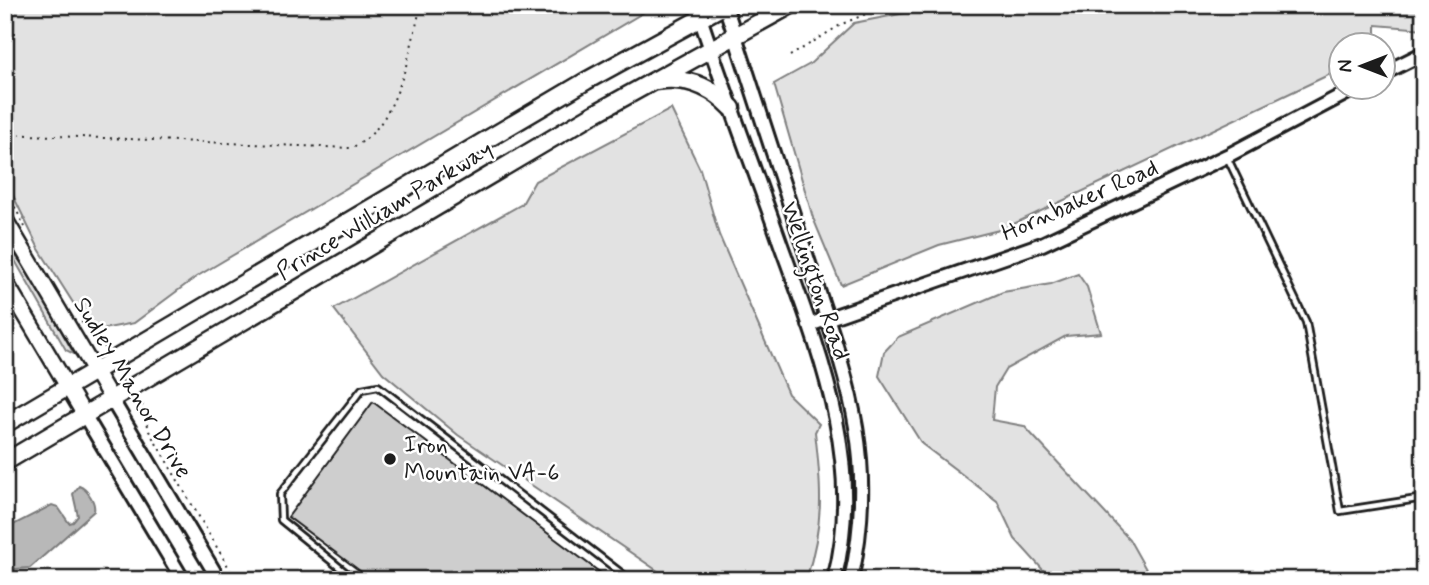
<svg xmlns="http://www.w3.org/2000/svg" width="1429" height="585" viewBox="0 0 1429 585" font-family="Mynerve,sans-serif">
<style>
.green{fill:#e2e2e2;stroke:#7f7f7f;stroke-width:2}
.water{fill:#b8b8b8;stroke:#7a7a7a;stroke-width:2}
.building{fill:#cecece;stroke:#1c1c1c;stroke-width:2}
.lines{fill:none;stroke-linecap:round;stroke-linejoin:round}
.lane-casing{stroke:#1c1c1c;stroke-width:10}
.secondary-casing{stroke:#1c1c1c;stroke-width:18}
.primary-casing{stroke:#1c1c1c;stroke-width:19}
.highway-casing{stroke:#1c1c1c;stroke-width:21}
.path{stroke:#1c1c1c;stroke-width:2;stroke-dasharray:2 5;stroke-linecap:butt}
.lane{stroke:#fff;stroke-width:4.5}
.secondary{stroke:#fff;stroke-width:12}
.primary{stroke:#fff;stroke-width:14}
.highway{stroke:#fff;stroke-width:16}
.poi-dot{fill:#1c1c1c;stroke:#fff;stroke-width:2.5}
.labels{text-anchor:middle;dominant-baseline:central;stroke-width:5;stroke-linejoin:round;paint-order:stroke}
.street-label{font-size:24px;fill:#1c1c1c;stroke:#fff}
.poi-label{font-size:24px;fill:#1c1c1c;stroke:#fff;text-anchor:start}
</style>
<rect width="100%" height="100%" fill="#fff"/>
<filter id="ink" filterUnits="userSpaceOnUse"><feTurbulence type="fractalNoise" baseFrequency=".0143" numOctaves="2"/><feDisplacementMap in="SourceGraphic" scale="14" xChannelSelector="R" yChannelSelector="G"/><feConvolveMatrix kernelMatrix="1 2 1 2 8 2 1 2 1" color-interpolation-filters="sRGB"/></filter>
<g filter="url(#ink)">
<path class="green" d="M13,5h643l-460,272 -62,46 -31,6 -19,-9 -45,-71 -34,-70v-169z
M926,5h498v24l-48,-4v20l-34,1 -1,23 -338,160 -64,16 -98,40 -28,-67 -39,-134 36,-20 44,-41 72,-14z
M671,109l29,60 19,66 69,159 31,30 -4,8c7,58 9,91 -9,148h-135l-213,-145 -75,-62 -49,-64 188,-105 13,-23z
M5,243l24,29 45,82 -8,-4z
M1078,274l9,13 14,46 -35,3 -60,33 -11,18 -3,33 32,6 105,113 23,41h-100l-37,-41 -18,-38 -75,-57 -43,-68 5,-24 14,-15 105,-45 48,-8z"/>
<path class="water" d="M79,486c8,3 17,16 15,25l-64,57 -16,1 -9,-10v-30l47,-24 6,2 11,16 4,-1 5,-6 -5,-22z"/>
<path class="building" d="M373,402l237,178h-238l-84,-63z"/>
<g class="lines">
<g class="lane-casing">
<path id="lane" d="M1227,157l79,165 34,189 84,-13
M355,580l-74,-60 -1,-26 82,-105 16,-3 251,193 18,1"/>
</g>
<g class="secondary-casing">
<path id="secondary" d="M696,5c26,81 57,160 85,240 39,108 84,219 53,335
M725,5c27,81 53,162 79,243 39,120 76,203 47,332
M1384,73l40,-20
M809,325l233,-81 185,-88 129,-68
M112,400l107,180
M85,416l98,164"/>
</g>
<g class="primary-casing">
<path id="primary" d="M5,219l107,181
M5,281l80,135"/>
</g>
<g class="highway-casing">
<path id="highway" d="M656,81c30,-5 55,5 76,27
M5,424l581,-343 139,-76
M5,462l587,-347 199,-110"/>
</g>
<path class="path" d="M790,56l52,-32 45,-19
M5,134l345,14c47,-17 60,-98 71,-143
M5,188l20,39
M81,322l19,13 6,15
M137,399l7,8 5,24 87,149"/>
<use href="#lane" class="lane"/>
<use href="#secondary" class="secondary"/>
<use href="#primary" class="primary"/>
<use href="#highway" class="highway"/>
</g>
</g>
<circle class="poi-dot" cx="390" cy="459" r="7"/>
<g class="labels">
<g class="street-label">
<text transform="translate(1080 201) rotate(-24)">Hornbaker Road</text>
<text transform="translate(385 211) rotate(-31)">Prince William Parkway</text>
<text transform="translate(815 281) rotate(71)">Wellington Road</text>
<text transform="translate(132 388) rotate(59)">Sudley Manor Drive</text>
</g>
<g class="poi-label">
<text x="404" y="445">Iron<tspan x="404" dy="28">Mountain VA-6</tspan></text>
</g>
</g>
<rect width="1429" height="585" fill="none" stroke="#fff" stroke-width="28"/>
<rect x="14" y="14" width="1401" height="557" fill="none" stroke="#1c1c1c" stroke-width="2.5" filter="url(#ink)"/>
<g transform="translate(1362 66) rotate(270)"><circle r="33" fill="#ffffff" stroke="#a4a4a4" stroke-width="2"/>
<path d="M0-5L12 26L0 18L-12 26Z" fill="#1c1c1c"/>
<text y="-10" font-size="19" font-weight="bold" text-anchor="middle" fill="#1c1c1c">N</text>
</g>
</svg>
